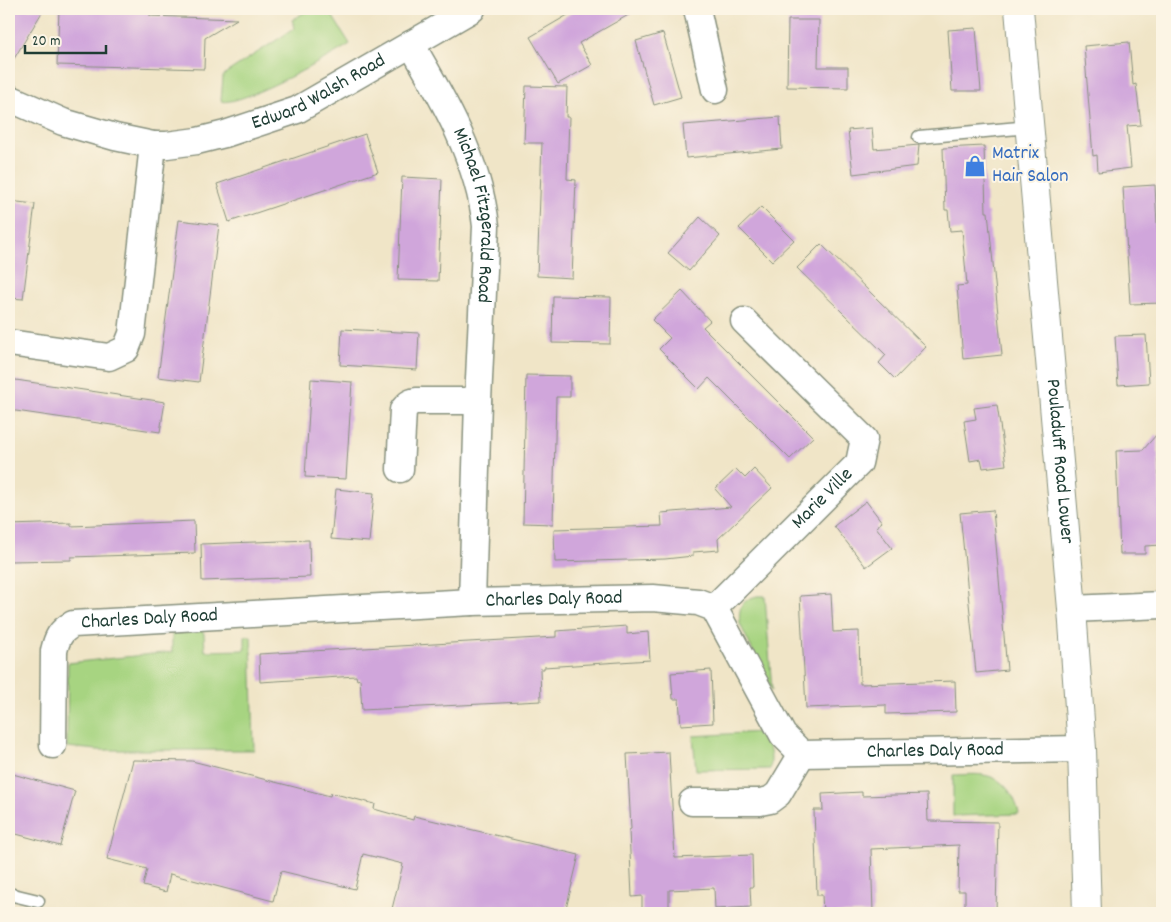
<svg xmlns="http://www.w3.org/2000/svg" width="1171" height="922" viewBox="0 0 1171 922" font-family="Dekko,sans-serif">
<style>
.green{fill:#a7d481;stroke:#63885a}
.building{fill:#d0a6db}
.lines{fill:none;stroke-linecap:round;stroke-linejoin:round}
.service-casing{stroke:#88917e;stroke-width:15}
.minor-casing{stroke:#88917e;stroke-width:29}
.tertiary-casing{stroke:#88917e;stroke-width:30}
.service{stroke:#fff;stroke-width:12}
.minor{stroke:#fff;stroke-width:26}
.tertiary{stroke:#fff;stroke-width:28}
.labels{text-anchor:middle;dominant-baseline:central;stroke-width:4;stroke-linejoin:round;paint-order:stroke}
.street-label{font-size:20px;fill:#1f3d34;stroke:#fcf5e5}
.shop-label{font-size:20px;fill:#366cbe;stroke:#fcf5e5;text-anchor:start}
</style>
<rect width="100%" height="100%" fill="#fcf5e5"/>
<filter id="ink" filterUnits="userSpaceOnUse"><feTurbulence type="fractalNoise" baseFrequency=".02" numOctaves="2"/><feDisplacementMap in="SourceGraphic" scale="10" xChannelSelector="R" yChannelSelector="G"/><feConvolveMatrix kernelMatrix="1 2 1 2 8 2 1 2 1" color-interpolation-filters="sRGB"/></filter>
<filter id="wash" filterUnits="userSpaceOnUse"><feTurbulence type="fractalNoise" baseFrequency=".0096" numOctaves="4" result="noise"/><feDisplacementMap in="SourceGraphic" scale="20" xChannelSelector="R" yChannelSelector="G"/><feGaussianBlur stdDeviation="1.12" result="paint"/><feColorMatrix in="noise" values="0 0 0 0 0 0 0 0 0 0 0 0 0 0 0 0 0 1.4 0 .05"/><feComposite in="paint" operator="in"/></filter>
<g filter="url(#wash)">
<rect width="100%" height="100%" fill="#f0e5c7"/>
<path class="green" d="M310,9h4l3,3 6,-3h5l22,35c-18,12 -113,64 -129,57l2,-24 3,-4 69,-45 -3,-8z
M757,596h8l7,95 -32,-67c-2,-15 1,-24 17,-28z
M202,630l2,4 1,17 40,-1v-14h6l3,114h-157l-30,-3 1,-84 104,-11v-19z
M761,732c8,12 12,23 9,37l-74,1 -3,-34z
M953,775c11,0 24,-2 35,1 17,4 28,22 31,38l-66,2z"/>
<g id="blocks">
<path class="building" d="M9,9h35l-35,58z
M59,9h91v7l87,3 -32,19 -1,31 -147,-4z
M578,9h61l-60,34 13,22 -34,19 -28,-47z
M788,20h31l-1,47h30v21l-61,-1z
M976,28l5,63h-29l-4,-61z
M663,33l18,64 -27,8 -18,-64z
M1129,42l4,43 3,-1 5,41 -14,1 4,42 -33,4 -1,-17 -4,1 -9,-110z
M526,86l41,1 -1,30h3l-2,62 9,1 -4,98 -35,-2 5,-133h-18z
M780,117l2,32 -96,9 -3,-33z
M872,128l2,21 45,-4 -2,21 -64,8 -5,-44z
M365,134l13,38 -149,50 -12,-38z
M984,146l2,66h2l14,143 -39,4 -6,-73 10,-1 -5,-55 -12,1 -2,-21h-3l-2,-62z
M402,177l40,2 -4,102 -40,-1z
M1155,185l3,59h4v59l-32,1 -7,-117z
M9,201l26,3 -12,95 -14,-1z
M761,207l33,33 -22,21 -33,-33z
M700,217l20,19 -31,35 -21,-18z
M179,220l40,5 -20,157 -41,-5z
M821,244l105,103 -31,32 -16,-16 7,-8 -89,-87z
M682,291l28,30 -7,6 110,110 -23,22 -81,-81 -10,11 -40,-40 11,-11 -18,-18z
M553,296l58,1 -1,47 -58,-1z
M342,329l77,4 -2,37 -77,-5z
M1146,335l3,48 -31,2 -3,-49z
M526,375l44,1v21h-14l-3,127 -30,-1z
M9,379l156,23 -5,30 -151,-22z
M311,379l41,3 -6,97 -41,-2z
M997,405l9,60 -23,3 -2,-9 -11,2 -6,-40 12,-2 -2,-11z
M1157,434l5,111 -17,1v8h-25l-4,-103 27,-1z
M736,469l9,9 9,-9 18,19 -54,51 1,11 -26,2v4l-28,3 -110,3 -1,-33 108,-3 -1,-13 70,-6 -16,-18z
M336,489l38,4 -5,49 -38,-3z
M866,501l16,21 -6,5 16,21 -26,19 -32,-41z
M993,510l14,160 -31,3 -16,-160z
M194,521l1,32 -124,4v3l-62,1v-36l62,-2v3z
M309,540l1,37 -108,4 -1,-37z
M831,594l2,38 26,-1 1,53 95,-3 1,31 -70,2v-9l-80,3 -6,-112z
M627,626v8l21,-2 2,28 -106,7v2h-4l1,32 -179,9 -2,-31 -3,1 -1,-4 -96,6 -1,-28 297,-17v-6z
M711,670l2,53 -32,2 -2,-26h-6l-2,-26z
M669,752l6,106 77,-3 1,32h-3l1,20 -36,2 -1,-21 -45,2v23h-27v-17l-10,1 -3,-67 2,-1 -4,-75z
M133,760l59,1 138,35 1,-3 44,11 -1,5 39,11 1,-4 165,39 -14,58h-174l12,-49 -40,-10 -8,35 -74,-18 -8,30 -103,-27 -4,18 -23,-6 4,-17 -40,-10z
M9,773l66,18 -15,55 -51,-14z
M862,792v4l65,-2 1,27 70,1 -2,91h-31v-22h-7l1,-46 -88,4 2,64h-50l-1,-18h-5l-3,-85h9l-1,-16z"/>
</g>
</g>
<g filter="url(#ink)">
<use href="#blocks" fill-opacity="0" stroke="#88917e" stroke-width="1"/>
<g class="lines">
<g class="service-casing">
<path id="service" d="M919,137l110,-10
M9,894l29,7"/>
</g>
<g class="minor-casing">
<g id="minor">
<path d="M697,9l18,81"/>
<path id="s1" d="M411,44c33,56 68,117 75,182l-8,175 -6,201"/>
<path id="s2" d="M9,98l54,24 52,15 38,8h14l30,-4 28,-7 72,-24 175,-101"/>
<path d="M9,343l100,14 17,-8 6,-15 21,-189"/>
<path d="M400,469l3,-59c4,-5 6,-8 13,-9h62"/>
<path id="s3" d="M714,608l145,-145 5,-24 -120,-118"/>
<path d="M1072,609l90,-4"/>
<path id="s4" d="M53,745l1,-94c3,-13 6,-20 19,-27l399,-22 181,-4 45,4 16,6 69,127 19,19 280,-5"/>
<path d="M692,802h68l10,-2 8,-6 24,-40"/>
</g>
</g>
<g class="tertiary-casing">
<g id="tertiary">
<path id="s5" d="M1019,9l53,600 10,140 5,164"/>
</g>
</g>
<use href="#service" class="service"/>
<use href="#minor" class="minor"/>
<use href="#tertiary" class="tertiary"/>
</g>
</g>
<defs>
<g id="shop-bare" transform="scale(1.725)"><path d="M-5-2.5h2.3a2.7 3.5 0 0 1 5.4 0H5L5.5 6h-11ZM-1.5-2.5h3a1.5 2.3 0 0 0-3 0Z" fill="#3f7fe0" stroke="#fcf5e5" stroke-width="2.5" paint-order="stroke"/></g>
</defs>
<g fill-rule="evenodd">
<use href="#shop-bare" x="975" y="166"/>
</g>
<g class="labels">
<g class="street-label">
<text stroke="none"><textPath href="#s2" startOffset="328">Edward Walsh Road</textPath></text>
<text stroke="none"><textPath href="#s1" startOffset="186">Michael Fitzgerald Road</textPath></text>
<text stroke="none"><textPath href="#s5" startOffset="454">Pouladuff Road Lower</textPath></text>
<text stroke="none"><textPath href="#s3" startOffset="154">Marie Ville</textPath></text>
<text stroke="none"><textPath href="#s4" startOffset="610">Charles Daly Road</textPath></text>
<text stroke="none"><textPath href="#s4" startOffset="205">Charles Daly Road</textPath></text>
<text stroke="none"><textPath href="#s4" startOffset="1076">Charles Daly Road</textPath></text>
</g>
<g class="shop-label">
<text x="992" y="154">Matrix<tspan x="992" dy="23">Hair Salon</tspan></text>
</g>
</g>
<rect width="1171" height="922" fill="none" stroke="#fcf5e5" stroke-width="30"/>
<path d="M25 45v8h81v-8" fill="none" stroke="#1f3d34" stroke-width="2.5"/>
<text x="32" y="45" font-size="15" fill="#1f3d34" stroke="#fcf5e5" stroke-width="4" paint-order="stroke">20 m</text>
</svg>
